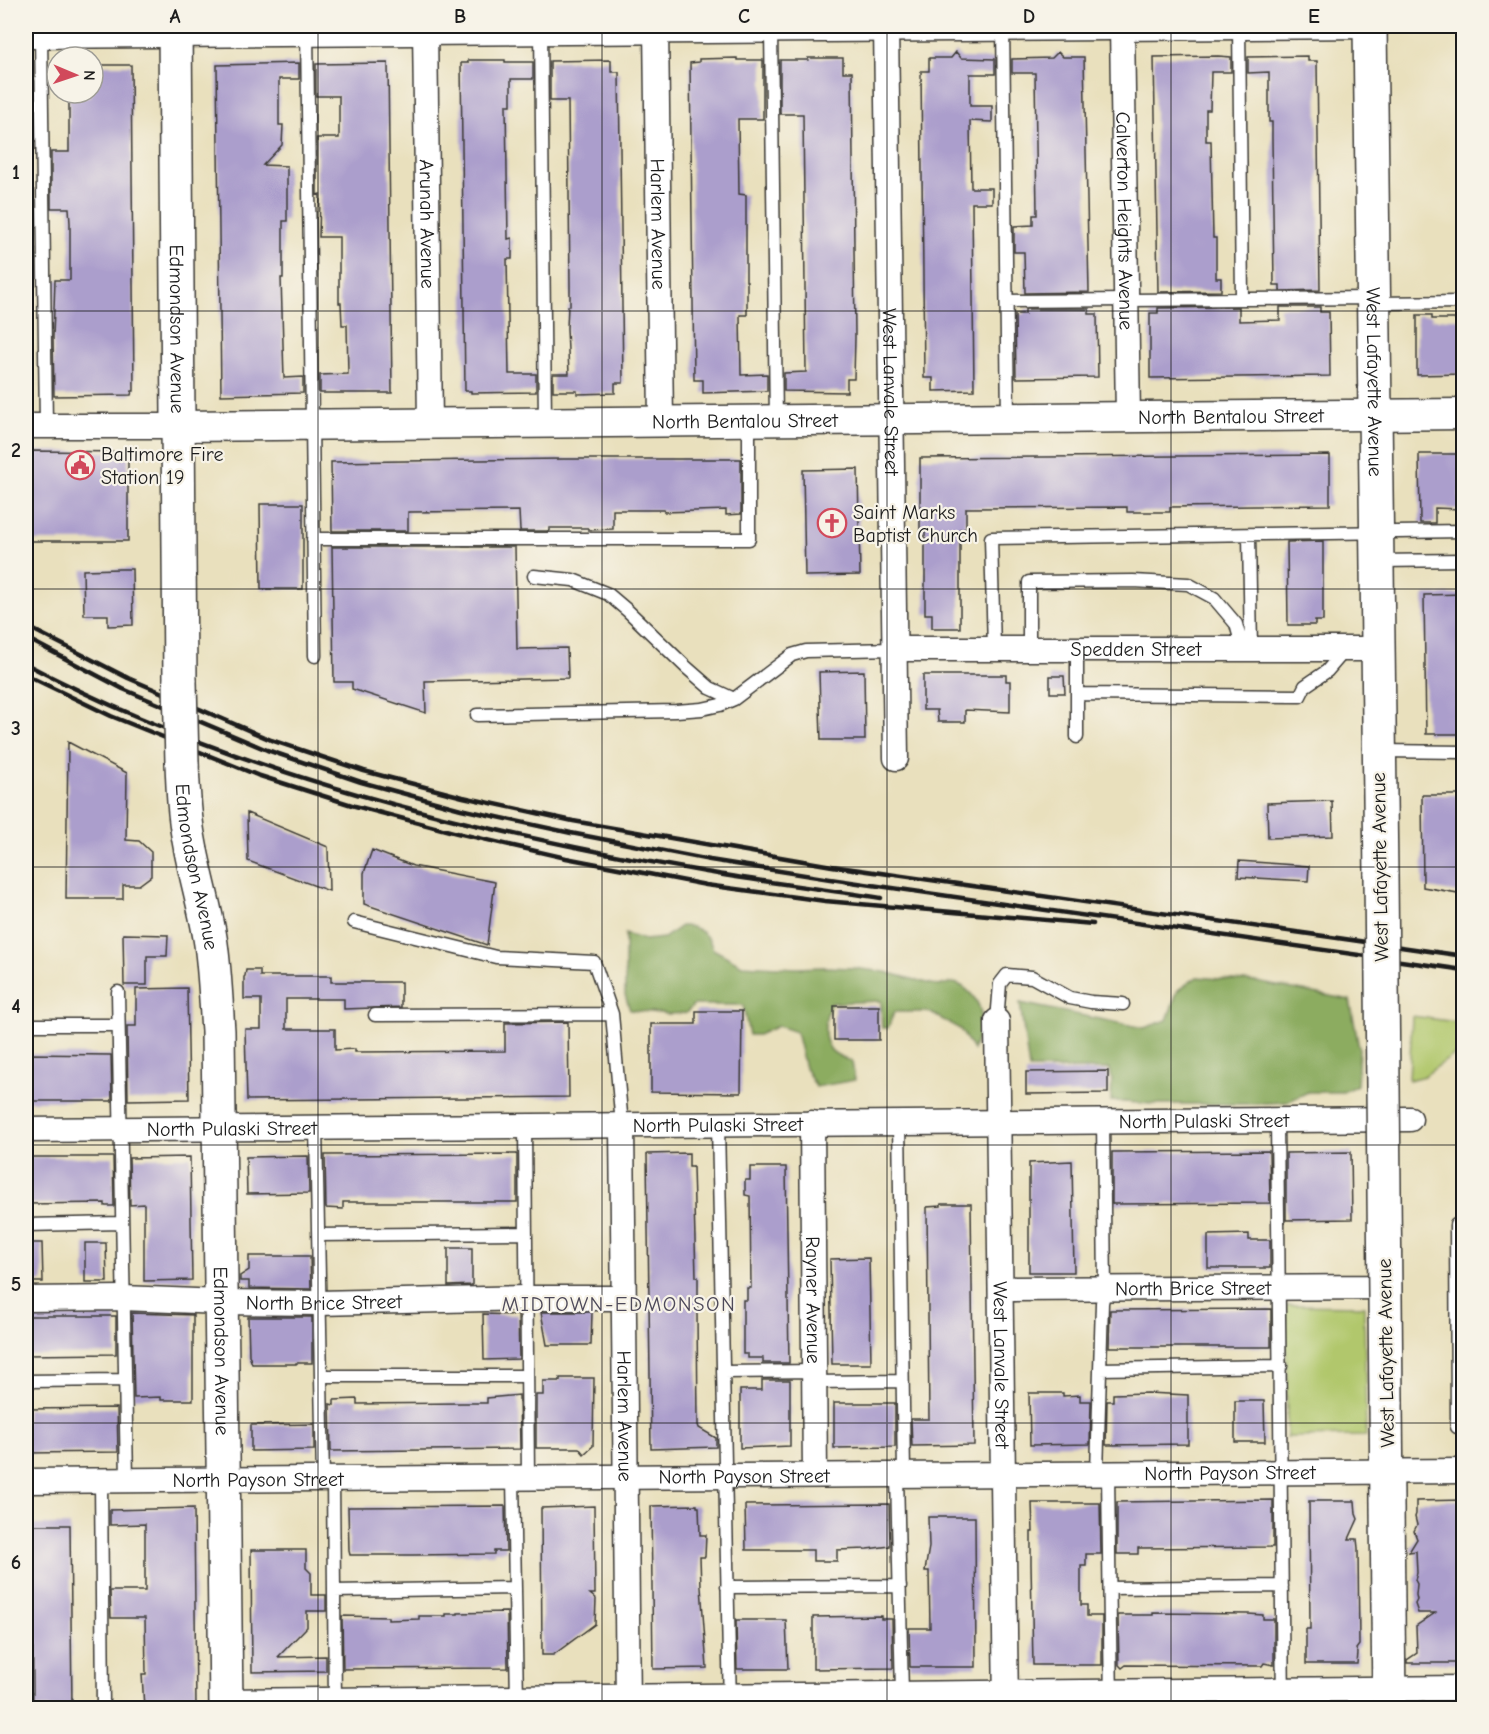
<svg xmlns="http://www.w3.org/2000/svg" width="1489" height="1734" viewBox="0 0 1489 1734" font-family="'Comic Neue',sans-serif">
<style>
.green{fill:#b1c76c;stroke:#667244;stroke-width:1.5}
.forest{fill:#8cac60;stroke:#54643e;stroke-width:1.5}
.building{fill:#ab9ecc}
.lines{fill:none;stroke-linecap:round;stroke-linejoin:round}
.service-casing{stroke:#3b3934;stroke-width:15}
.minor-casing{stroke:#3b3934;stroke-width:27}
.tertiary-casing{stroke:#3b3934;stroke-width:33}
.secondary-casing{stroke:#3b3934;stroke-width:36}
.service{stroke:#fff;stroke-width:12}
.minor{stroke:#fff;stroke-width:24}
.tertiary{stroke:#fff;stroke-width:30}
.secondary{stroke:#fff;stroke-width:33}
.rail{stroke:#1c1c1c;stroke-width:4.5}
.secondary-bridge-casing{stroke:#3b3934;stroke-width:36;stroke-linecap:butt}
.secondary-bridge{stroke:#fff;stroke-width:33}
.grid{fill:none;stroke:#1c1c1c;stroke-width:1.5;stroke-opacity:0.55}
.labels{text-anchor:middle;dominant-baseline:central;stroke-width:4.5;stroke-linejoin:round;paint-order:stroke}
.street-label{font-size:20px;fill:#1c1c1c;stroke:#f7f3e8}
.poi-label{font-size:20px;fill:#1c1c1c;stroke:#f7f3e8;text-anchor:start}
.neighbourhood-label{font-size:21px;letter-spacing:1.5px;fill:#4e4a5a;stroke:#f7f3e8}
.neatline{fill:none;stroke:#1c1c1c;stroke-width:2}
.grid-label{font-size:20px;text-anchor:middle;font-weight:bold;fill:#1c1c1c}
</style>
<rect width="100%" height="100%" fill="#f7f3e8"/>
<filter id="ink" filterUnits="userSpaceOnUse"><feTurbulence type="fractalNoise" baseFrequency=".0167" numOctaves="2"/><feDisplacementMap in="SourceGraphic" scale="12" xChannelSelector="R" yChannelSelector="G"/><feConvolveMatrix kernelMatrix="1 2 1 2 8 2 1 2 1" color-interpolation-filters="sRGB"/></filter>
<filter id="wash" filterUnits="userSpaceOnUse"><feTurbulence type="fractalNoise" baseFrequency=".008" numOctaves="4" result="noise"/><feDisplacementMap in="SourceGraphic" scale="24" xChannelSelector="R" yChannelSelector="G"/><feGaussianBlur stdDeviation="1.35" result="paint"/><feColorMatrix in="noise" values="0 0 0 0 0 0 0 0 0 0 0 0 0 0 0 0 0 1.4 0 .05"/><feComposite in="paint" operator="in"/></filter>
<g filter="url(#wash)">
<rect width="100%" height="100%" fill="#e9e0bd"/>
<path class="green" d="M1412,1016l51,7v30l-5,-1 -34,24 -15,4z
M1286,1305l78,1 2,130 -79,1z"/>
<path class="forest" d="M681,926c16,-1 27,8 32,23l29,16 54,3 28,-1 29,1 32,4 54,14c11,-4 17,-5 27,3 22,19 16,36 7,61l-13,-21 -31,-17h-35l-6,16h-6l-1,-27 -50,2c-6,13 -10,34 0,47 4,5 15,9 21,12l3,18 -39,7 -11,-19 -9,-36 -18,-6 -20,9h-9l-6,-30h-49l-8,8 -17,1 -39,-4 -5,-15v-61l20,6 19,-2z
M1197,977l59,5 94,18 9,48 -2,37 -14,7h-35l-21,10 -35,2h-99l-42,-3 1,-21 -2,-11h-81l-9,-66 124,25 23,-8 11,-30z"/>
<g id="blocks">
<path class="building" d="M956,52l5,6 34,1v15h-25v32h22v16l-22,-1 1,67h21v15h-20l2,187 -41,1v-13h-9l-3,-307h8v-13h22z
M1058,52l5,5h21l5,235 -64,1 -1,-41h-10v-26l19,-1v-10h4l-2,-142h-23v-14l40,-1z
M1218,56l13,1v15h-20l-1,38h-4v31h5l2,97h3v40h5v13l-63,1 -4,-235z
M1308,56v5h9l3,229 -40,1v-6h-6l-2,-147v-16h-3v-50l-21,1v-16z
M737,58v2h26v59h-25l1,75 7,1v86h1v34h-7l1,60 26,-1v17l-64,2v-13h-9l-4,-317 9,-1v-3z
M808,58h35v14h9l3,265 -1,42h-7v13l-63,-1v-18l22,-1 -3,-258h-23v-54h28z
M468,60h37v2h28v17h-22v26h-5l2,134 4,-1v21h-5l2,115h27v18l-65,1v-2h-6l-4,-328h7z
M611,60v12h8l4,311h-8v10l-38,1v-3h-24v-17h16l-2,-46 1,-22h2v-20l-2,-185h-18v-40z
M299,63v16h-20v46h4l-1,20 -19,20 24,1v55h-4v57h-2l3,100 19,-1v16l-82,2 -4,-330z
M388,63l4,330h-72v-18l28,-1 -1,-49h-5l-1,-22h-2v-66h-20l1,-43 -3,1v-57h22v-42h-23v-32z
M93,65h38l3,326h-2l-1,4 -77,1 -1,-59 2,-57h15v-57l-1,-15h-18v-56h18v-54l21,-1 -1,-4h4z
M1239,307v14l41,-1v-13h40v5h9l1,64 -180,2v-65h8v-5z
M1025,309h64v5h8l1,63 -82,1 -1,-64h10z
M1417,315h15v4h32v55l-47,1z
M31,451l97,1v89h-102v-42h5z
M1419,454h45v38h-5l1,17 -25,-1v15h-15z
M1330,455v50l-160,2v5h-43v-5l-161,1v21h-6v99h-28v-14h-7v-83h-5v-73z
M563,459h178v55l-15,1v-5l-62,2v-2h-51v19l-25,1v-2h-39v3h-29l-1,-20 -111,1v19h-76l-1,-69z
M858,469l2,106 -55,1 -2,-106z
M260,504h43v85h-42z
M1323,541v80h-8v4h-27l-1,-83z
M332,547h183l2,102 50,-1 1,30 -143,3 1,32 -74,-24v-7h-18z
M120,569h12l1,56 -25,1v-11h-24l-1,-45z
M1464,594v140h-38l-2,-139z
M864,671l1,69h-44l-2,-68z
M923,675h83v6h4v31l-45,-2v12h-27l-1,-12h-14z
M1050,676h14l1,17h-15z
M68,742l59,31 -1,67 13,1 12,11v24l-12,9h-16v14h-57z
M1422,795h42v99l-41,-7z
M1332,801l1,35 -65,2 -1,-35z
M247,813l81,34 1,44 -81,-30z
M372,850l41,16 82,16 -8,63 -123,-41v-31z
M1239,861l70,5 -1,15 -70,-4z
M123,934l45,1 -1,21h-20v29h-23z
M246,970h14v6h71v6h70v25l-57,2v-10h-58v30h49v21l20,-1v3l150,-1v-28l63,-1 1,75 -322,3 -2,-71h16v-30h-17v-22l1,-1z
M187,988l2,111 -61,1 -1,-74h9v-37z
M834,1006h45v34h-45z
M696,1011h46l-1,82 -90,-1v-68h45z
M26,1054l85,1 1,46h-86z
M1108,1071v22l-82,1v-22z
M1269,1151l1,52 -158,1v-52z
M1351,1152l1,67 -66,1v-67z
M689,1153v14h4l3,110h2v35h-1l1,113 1,3 17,10v9l-65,2 -4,-295z
M517,1154v48h-174v7l-17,-1 -1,-53z
M308,1156l1,37 -62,1 -1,-37z
M26,1157h87l1,49h-9v-3l-79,1z
M190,1157l2,123 -48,1v-77l-14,1 -1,-47z
M1072,1161l2,111h-45v-109z
M750,1167h36l3,196h-26v-5h-15v-4h-5v-54h4v-12h4l-1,-92 -5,-1v-15h5z
M941,1204h30l3,241 -62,1 -1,-27h18l-2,-212 14,-1z
M1249,1234v6h21v28h-62v-33z
M26,1243h16l1,39h-17z
M85,1243h21l1,39h-22z
M448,1248h24v37l-24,1z
M249,1256h61l1,33 -62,-1v-7h-9v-5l9,-6z
M869,1258l2,106h-39l-2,-105z
M1271,1309v38h-162l1,-37z
M541,1312h51l-1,33h-44z
M132,1313l61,2v85h-32v-3l-27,1z
M483,1314l35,1 1,44 -35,1z
M26,1316h90v38l-90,1z
M248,1317h64v46h-16v1h-44l-3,-9z
M560,1378h34l-1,68 -9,8 -5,-6h-43v-53h7v-14h17z
M762,1380h28v66l-50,2v-58h22z
M1029,1393h34v3l17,-1v6h11l-1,43 -60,1z
M1148,1393l40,2v49l-82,1 1,-44h6v-7z
M519,1395l1,54 -189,2 -1,-47 4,1v-5l23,-1v5l107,-1h23v-5z
M1235,1401h29l1,41h-30z
M834,1403h61v44l-61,1z
M117,1408l1,44 -92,1v-44z
M314,1424v26l-63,1v-26z
M1273,1500v47l-135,1v6h-21v-52z
M1464,1500v163h-57v-3l10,-7 -1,-27 19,-13h-17l-3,-9 2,-4 -1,-5 1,-11 -2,-4 2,-7 -1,-22 -7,1 8,-13 -3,-8 3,-6 -2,-8 1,-3v-13z
M1309,1501h46l1,13 2,5 -9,20h8l1,9 1,97 -3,4 2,4 -1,11h-51v-35h4z
M1032,1503h68l1,51h-15v12h-5v39h6v11h15v49h-69l-2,-101v-32h2z
M889,1504l1,42 -23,3 -30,1v11h-24v-11h-67l-1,-45z
M697,1505v2h2l1,28h6l-1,22h-5l1,30 6,81 -54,1 -2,-163z
M505,1506l1,45h-12v3l-80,1h-64l-1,-4 -1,-44z
M594,1506l1,88h-5l6,5 -1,25 -42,31h-11l-1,-147z
M194,1508l2,200h-52l-2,-34h4l-1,-56h-34l-1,-27h35v-67l-35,1v-15z
M928,1517h47l1,150h-66l-1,-39h21l-1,-57h-4l4,-24z
M32,1525h38l2,183h-39z
M251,1550h55v18l5,5v22h15v16h-19v16l-29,30 48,-1v15l-74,1z
M507,1612l1,56 -165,1 -1,-53 46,1v3l31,-1v-3h27v-2h12v-1z
M1153,1613l95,1 15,1v4h11v46l-10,-2 -2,3 -136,-1 -4,3 -3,-3 -1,-50h35z
M881,1616v3h11l1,49 -80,1v-52z
M736,1620h50l2,49h-51z"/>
</g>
</g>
<g filter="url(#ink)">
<use href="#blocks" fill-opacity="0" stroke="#3b3934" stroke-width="1.5"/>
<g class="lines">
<g class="service-casing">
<path id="service" d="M1003,26l5,392
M1239,26l3,273
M541,28l4,394
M771,29l5,391
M307,31l8,625
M41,34l5,392
M1007,301l364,-3
M1375,303l89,-1
M1249,535l2,114
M313,539h436v-117
M1378,561l86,-1
M534,576l39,4 35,14 20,17 58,56 24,21 24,11
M994,649l-3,-111 473,-7
M1029,649v-67l104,-1 55,3 26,14 22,26 3,11 1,14
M1077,694l223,2 5,-10 22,-15 18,-21
M477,715l199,-4 26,-2 18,-4 14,-6 58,-44 14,-4 88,-2
M1077,737v-88
M1380,751l84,1
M354,922l142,35 98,5 18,52 10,111
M118,992l9,488
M375,1015l237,-1
M997,1021l3,-37 7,-9 25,2 38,21 21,4 32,2
M26,1025h92
M1277,1120l6,588
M899,1122l5,353
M718,1124l12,584
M525,1126l3,351
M316,1128l7,351
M26,1225l96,-2
M318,1235l208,-2
M1100,1369l181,-3
M723,1372l91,-1
M321,1376h206
M26,1381l99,-1
M814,1382l88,-1
M1457,1427l-1,-202h8
M1097,1473l5,-170 3,-14 -2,-168
M1108,1473l3,235
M897,1475l5,219
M513,1478l4,223
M333,1479l2,225
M101,1481l2,227
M727,1587l173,-1
M1110,1588l172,-2
M334,1591l181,-3"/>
</g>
<g class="minor-casing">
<g id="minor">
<path id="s1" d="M425,26l5,398"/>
<path id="s2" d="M656,26l5,396"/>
<path id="s3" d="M886,26l10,732"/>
<path id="s4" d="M1122,26l6,391"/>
<path d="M26,36l1352,-10"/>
<path d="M26,426h152"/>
<path id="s5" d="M894,649h484"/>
<path id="s6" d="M997,1021l9,687"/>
<path id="s7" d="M812,1123l3,352"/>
<path id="s8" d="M622,1125l6,583"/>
<path id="s9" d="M26,1130l1384,-11"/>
<path id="s10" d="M1001,1289l384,-2v-16"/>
<path id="s11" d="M26,1299l97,-1 97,4 99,1 207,-5h97"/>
<path id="s12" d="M26,1481l1438,-10"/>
<path d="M226,1701l1238,-13"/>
</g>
</g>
<g class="tertiary-casing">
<g id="tertiary">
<path id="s13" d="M178,426l1286,-12"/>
</g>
</g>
<g class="secondary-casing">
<g id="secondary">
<path id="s14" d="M175,26l5,656"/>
<path id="s15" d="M1370,26l11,849"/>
<path id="s16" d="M182,763c1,26 2,52 7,77 6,35 17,69 22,104 4,29 5,58 7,87l8,677"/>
<path d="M1386,1402l3,306"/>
</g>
</g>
<use href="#service" class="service"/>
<use href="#minor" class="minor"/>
<use href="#tertiary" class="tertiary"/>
<use href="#secondary" class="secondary"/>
<path class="rail" d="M26,626l102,52 143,62 93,31 99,26 110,24 259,45 632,90
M26,638l97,51 144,61 94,32 100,27 110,24 139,27 120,19 634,91
M26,664c211,111 446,167 680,208 58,10 116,17 175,26
M26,675l85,41 146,59 98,31 102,27 109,25 140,27 119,16 268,23"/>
<g class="secondary-bridge-casing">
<path id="secondary-bridge" d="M180,682l2,81
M1381,875l5,527"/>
</g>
<use href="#secondary-bridge" class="secondary-bridge"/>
</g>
</g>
<path class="grid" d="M318,26v1682M602,26v1682M887,26v1682M1171,26v1682M26,311h1438M26,589h1438M26,867h1438M26,1145h1438M26,1423h1438"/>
<defs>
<g id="civic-ring" transform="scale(1.5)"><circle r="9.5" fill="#f7f3e8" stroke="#d1495b" stroke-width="1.5"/><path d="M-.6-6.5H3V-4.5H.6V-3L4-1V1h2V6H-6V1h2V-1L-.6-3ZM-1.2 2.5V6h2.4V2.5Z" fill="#d1495b"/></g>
<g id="church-ring" transform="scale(1.5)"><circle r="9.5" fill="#f7f3e8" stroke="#d1495b" stroke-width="1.5"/><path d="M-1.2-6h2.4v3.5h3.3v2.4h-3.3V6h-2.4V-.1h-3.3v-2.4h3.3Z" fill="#d1495b"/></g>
</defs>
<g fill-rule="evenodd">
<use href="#civic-ring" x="80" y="465"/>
<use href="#church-ring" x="832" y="523"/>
</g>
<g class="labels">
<g class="street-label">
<text stroke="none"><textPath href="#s4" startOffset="195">Calverton Heights Avenue</textPath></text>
<text stroke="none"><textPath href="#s2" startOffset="198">Harlem Avenue</textPath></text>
<text stroke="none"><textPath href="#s1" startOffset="198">Arunah Avenue</textPath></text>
<text stroke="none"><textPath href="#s14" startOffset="303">Edmondson Avenue</textPath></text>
<text stroke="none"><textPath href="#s15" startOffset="356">West Lafayette Avenue</textPath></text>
<text stroke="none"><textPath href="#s3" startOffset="366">West Lanvale Street</textPath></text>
<text stroke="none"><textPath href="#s13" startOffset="1053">North Bentalou Street</textPath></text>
<text stroke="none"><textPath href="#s13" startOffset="567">North Bentalou Street</textPath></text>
<text stroke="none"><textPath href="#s5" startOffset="242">Spedden Street</textPath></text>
<text stroke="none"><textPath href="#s16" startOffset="105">Edmondson Avenue</textPath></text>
<text transform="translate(1380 867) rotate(-91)">West Lafayette Avenue</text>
<text stroke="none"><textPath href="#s9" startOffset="1178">North Pulaski Street</textPath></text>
<text stroke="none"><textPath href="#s9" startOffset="692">North Pulaski Street</textPath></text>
<text stroke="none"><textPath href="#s9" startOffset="206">North Pulaski Street</textPath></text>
<text stroke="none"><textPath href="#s10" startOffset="192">North Brice Street</textPath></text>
<text stroke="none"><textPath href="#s7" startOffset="177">Rayner Avenue</textPath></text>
<text stroke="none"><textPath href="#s11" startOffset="298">North Brice Street</textPath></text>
<text stroke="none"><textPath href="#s16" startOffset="591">Edmondson Avenue</textPath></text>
<text transform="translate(1386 1353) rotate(-91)">West Lafayette Avenue</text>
<text stroke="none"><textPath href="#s6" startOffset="344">West Lanvale Street</textPath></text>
<text stroke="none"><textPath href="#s8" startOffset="291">Harlem Avenue</textPath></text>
<text stroke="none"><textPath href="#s12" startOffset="1204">North Payson Street</textPath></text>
<text stroke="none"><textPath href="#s12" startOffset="718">North Payson Street</textPath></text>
<text stroke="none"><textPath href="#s12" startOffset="232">North Payson Street</textPath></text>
</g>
<g class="poi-label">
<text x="101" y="454">Baltimore Fire<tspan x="101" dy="23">Station 19</tspan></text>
<text x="853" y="512">Saint Marks<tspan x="853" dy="23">Baptist Church</tspan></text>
</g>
<g class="neighbourhood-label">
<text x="619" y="1304">MIDTOWN-EDMONSON</text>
</g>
</g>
<rect width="1489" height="1734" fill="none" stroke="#f7f3e8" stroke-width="66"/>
<g transform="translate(75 75) rotate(92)"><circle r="28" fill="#f7f3e8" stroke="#9f9d96" stroke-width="1.5"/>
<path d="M0-4.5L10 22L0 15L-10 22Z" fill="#d1495b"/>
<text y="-9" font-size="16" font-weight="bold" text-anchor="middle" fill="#1c1c1c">N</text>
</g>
<rect x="33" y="33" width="1423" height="1668" class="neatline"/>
<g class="grid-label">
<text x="175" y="23">A</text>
<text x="460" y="23">B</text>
<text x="744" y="23">C</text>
<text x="1029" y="23">D</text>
<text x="1314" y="23">E</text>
<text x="16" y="179">1</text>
<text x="16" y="457">2</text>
<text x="16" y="735">3</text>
<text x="16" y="1013">4</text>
<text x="16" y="1291">5</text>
<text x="16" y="1569">6</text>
</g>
</svg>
